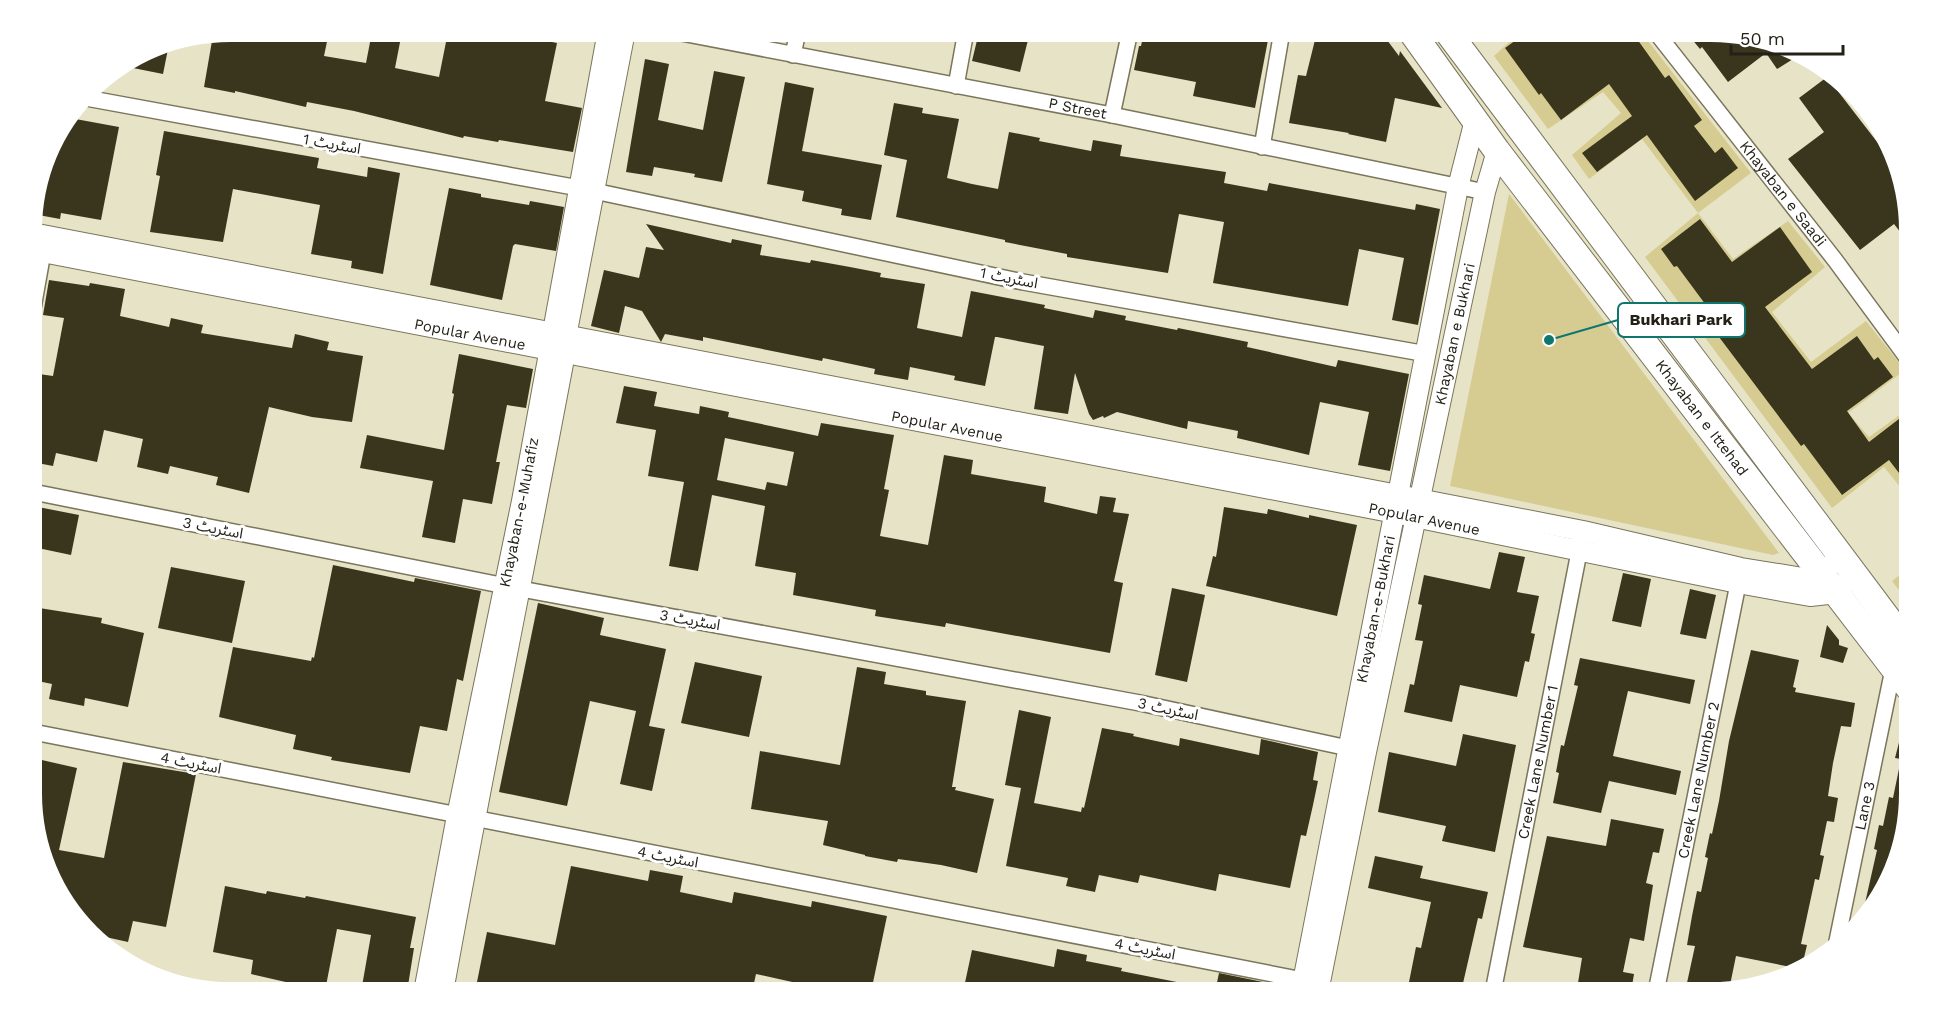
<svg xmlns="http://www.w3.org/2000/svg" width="1941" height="1024" viewBox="0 0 1941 1024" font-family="'Work Sans','Noto Sans Arabic',sans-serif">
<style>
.green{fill:#d6cc91}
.building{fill:#3a361e;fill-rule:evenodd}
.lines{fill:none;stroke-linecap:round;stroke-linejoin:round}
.minor-casing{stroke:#7a755b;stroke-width:18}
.tertiary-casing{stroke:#7a755b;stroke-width:22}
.primary-casing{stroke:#7a755b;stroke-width:28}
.minor{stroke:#fff;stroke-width:15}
.tertiary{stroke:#fff;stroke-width:20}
.primary{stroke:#fff;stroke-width:26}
.labels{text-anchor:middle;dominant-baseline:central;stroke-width:6;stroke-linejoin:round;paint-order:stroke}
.street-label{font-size:15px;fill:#232117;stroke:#fff}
.leader{fill:none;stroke:#0f766e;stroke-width:2}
.callout-dot{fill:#0f766e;stroke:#fff;stroke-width:2}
.callout{fill:#fff;stroke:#0f766e;stroke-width:2}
.callout-label{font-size:16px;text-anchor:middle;font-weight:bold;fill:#232117}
</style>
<rect width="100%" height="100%" fill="#e7e3c6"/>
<path class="green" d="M1520,32h121l110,141 -53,40 35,46 55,-38 37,46 -53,45 39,50 55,-41 39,49 -57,43 21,24 39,-28 1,89 -25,-31 -52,41 -187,-251 53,-44 -56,-74 -53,40 -17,-24 49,-42 -18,-21 -55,37 -54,-73z
M1509,194l270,359 -6,2 -323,-69z
M1909,568v35l-17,-22z"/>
<path class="building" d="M260,32h69l-5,24 42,7 6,-31h30l-7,36 44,9 9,-45h28l12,2v-2h15l54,11 -12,58 37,7 -9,44 -74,-12 -1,2 -34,-6 -1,2 -109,-27 -47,-9 -1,5 -71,-16v2l-31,-6 9,-52 45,6z
M979,32h51l-10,40 -48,-11z
M1144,32h84l40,8 -13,68 -62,-12 3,-14 -62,-12 5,-24h2z
M1317,32h64l18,24 1,-5 42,57 -47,-10 -9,44 -38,-8 1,-1 -60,-10 9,-48 8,1z
M1527,32h33l4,4 6,-4h62l33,46 4,-3 33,45 -8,6 21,27 7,-6 16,21 -43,33 -48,-66 -50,37 -15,-19 50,-37 -23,-32 -48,36 -20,-27 -2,2 -34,-47z
M1686,32h25l90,22 -24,15 -11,-16 -38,29 -26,-35 -2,2z
M169,44l-6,30 -40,-8 31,-20z
M645,59l24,5 -11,56 45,10 11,-59 31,6 -23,105 -28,-5 1,-3 -41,-7 -2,9 -26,-4z
M1827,77l64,83 17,44v38l-14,-18 -34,26 -72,-91 36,-27 -25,-34z
M785,82l29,6 -12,63 80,14 -11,55 -30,-5 1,-6 -40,-8 2,-10 -37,-7z
M894,103l29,5 -1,5 37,6 -12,59 25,6 26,5 11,-57 31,6 -1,3 52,10 2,-11 29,5 -2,11 106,16 -2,11 43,8 2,-8 146,27 1,-6 24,5 -22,116 -26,-5 12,-62 -45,-9 -11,57 -135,-23 11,-61 -45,-8 -11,59 -101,-16v-3l-62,-12v-2l-109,-23 11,-57 -23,-5z
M70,118l49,9 -18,93 -40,-7 -1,6 -27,-5 19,-72z
M164,131l155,27 -2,10 50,9 1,-10 32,6 -17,101 -32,-6 1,-7 -41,-7 9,-49 -87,-16 -10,53 -73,-10 10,-56 -4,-1z
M449,188l32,6v3l48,8 1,-4 34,6 -8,44 -41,-7 -2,2 -11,54 -72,-15z
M1700,219l32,43 48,-35 32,45 -47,35 47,62 45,-33 17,24 4,-3 15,20 -46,34 22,31 39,-30 1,74 -20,-26 -47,35 -38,-51 -3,2 -94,-125 7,-5 -37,-50 -3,1 -13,-18z
M646,224l85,19 1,-4 30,6 -2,10 50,8 1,-3 39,7 31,6 -1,4 45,7 -8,44 45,9 9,-46 74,14 -1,3 49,10 2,-8 31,6 -1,4 52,10 1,-2 70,14 -1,5 89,20 2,-7 71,14 -19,97 -32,-6 11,-53 -49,-10 -11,53 -72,-17 1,-7 -50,-10 -1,8 -70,-17 -13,6 -1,-2 -10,4 -4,-6 -14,-41 -7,41 -34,-5 10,-63 -47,-9h-2l-10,49 -31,-6 1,-4 -45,-9 -2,13 -34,-6 1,-5 -52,-11 -1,3 -119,-24v4l-38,-7 -4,8 -19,-31 -17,-5 -6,27 -28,-7 13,-56 35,8 7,-31 18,3z
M49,280l40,6 1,-3 35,6 -5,27 49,11 2,-9 32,7 -2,8 91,15 3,-14 34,8 -2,8 36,6 -11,66 -40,-5 -43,-10 -20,86 -33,-8 2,-8 -48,-11 -2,8 -31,-7 6,-28 -39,-9 -7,32 -41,-9 -3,13 -21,-4v-89l21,3 11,-58 -21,-3z
M459,354l74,15 -7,39 -19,-3 -11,57h4l-8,42 -29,-5 -8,44 -33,-6 11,-56 -73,-13 7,-33 77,15 10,-56 -2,-1z
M624,386l33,6 -3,14 45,8 1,-8 29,6 -1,5 90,19 3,-13 73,12 -10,54 5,1 -9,46 48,9 16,-90 29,5 -2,14 75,13 -2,15 53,12 3,-18 16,2 -3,14 16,2 -15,67 9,2 -13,70 -164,-30 -1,4 -70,-11 1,-6 -83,-15 3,-22 -41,-7 10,-60 -53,-11 -14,76 -29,-5 15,-84 -36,-6 8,-46 -40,-7zM725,438l69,14 -7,34 -20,-4 -2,8 -48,-10z
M33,506l46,9 -8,40 -38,-8z
M1224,507l43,7 1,-5 41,9v-3l48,10 -20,91 -131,-30 7,-30 3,1z
M1499,552l26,5 -8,35 22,4 -8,37 4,1 -6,28 -4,-1 -8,36 -57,-12 -8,37 -48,-10 6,-28 4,1 9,-44 -8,-1 7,-35 -4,-1 6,-29 66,14z
M333,565l81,17 1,-4 66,13 -18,90 -6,-2 -10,52 -27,-5 -10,47 -79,-13 1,-3 -39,-8 3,-14 -77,-18 14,-70 78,14 1,-4 2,1z
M171,567l74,14 -13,62 -74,-15z
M1623,573l28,6 -10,48 -29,-6z
M1172,588l33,7 -18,87 -32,-7z
M1690,589l26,6 -10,44 -26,-5z
M538,603l66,15 -4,17 66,14 -17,77 16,3 -13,62 -32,-7 16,-73 -46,-10 -23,105 -68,-14z
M33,607l69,11 -1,5 43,10 -16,74 -43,-9 -1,8 -35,-7 3,-15 -19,-4z
M1827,625l12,15v5l9,3 -5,15 -23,-6z
M1751,650l48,10 -6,27 3,1 -1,4 60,11 -4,24 -10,-1 -8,37 -5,33 10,2 -4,24 -7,-1 -7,34 4,1 -5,24 -4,-1 -14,65 6,1 -5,21 -6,2 -60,-12 -7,34 -5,2h-39l10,-46 -8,-1 5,-29 5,-25 4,1 7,-34 -3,-1 5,-24 2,1 7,-33 10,-60z
M1580,658l115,22 -5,24 -62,-13 -15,65 68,15 -5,24 -67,-14 -8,32 -48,-10 6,-30 -3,-1 5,-27 3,1 14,-60 -4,-1z
M695,662l67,14 -13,61 -68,-14z
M857,667l29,5 -2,12 42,7v4l40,6 -14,86h4l-1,3 39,9 -17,74 -36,-8 -43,-6 -1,3 -32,-6v-1l-42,-10 5,-24 -77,-12 9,-58 80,14z
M1019,710l32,7 -17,86 47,9 1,-5 2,1 18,-80 32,6 -1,2 46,10 1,-8 79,17 2,-16 57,13 -5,28 5,1 -5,24 -7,31 -5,-1 -11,53 -71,-14 -3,17 -76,-16 -2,8 -39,-8 -4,17 -29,-6 2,-8 -62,-12 15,-78 -16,-3z
M1905,719h4v76l-20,87 -26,30 14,-62 -3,-1 5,-24 4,1 6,-29 4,1 8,-39 -6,-1z
M1463,734l53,11 -21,107 -53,-11 4,-15 -68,-14 11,-60 67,14z
M33,758l44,10 -18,82 45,8 19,-96 73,12 -30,153 -33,-6 -5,21 -27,-6 -36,-31 -32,-85 5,-22h-5z
M1611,819l53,10 -5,24 -6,-1 -7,31 7,2 -9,56 -14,-3 -7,34 11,2 -3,18h-36l-18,-3 5,-31 -59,-11 24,-111 59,10z
M1375,856l48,10 -3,12 68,14 -6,27 -4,-1 -17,74h-54l9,-45 5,1 10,-46 -63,-14z
M571,866l77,15 2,-11 33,6 -3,16 52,11 2,-11 77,15 1,-6 75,15 -16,76h-34l-81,-18 -4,18h-277l12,-60 68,13z
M225,886l41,8 1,-3 38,7 1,-2 110,21 -6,31h4l-7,44h-46l10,-57 -34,-6 -12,62 -74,-17 2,-14 -40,-8z
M1057,949l30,6 -1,6 36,7 -1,3 76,15v6h-234l9,-42 82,17z
M1219,973l49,10 -3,9h-50z"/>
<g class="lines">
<g class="minor-casing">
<g id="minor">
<path id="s1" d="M671,31l441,84 373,77"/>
<path id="s2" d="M1655,31l180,229 73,99"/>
<path d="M793,55l5,-24"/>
<path d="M956,86l10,-55"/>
<path d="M86,98l493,90"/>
<path d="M1112,115l18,-84"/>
<path d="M1262,147l20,-116"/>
<path d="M594,191l429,91 404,72"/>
<path d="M32,314l13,-73"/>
<path d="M33,492l488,97 619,114 208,45"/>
<path d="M33,732l1270,248"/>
<path id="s3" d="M1837,941l54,-262 7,-6"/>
<path id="s4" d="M1493,992l88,-450"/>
<path id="s5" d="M1656,992l84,-418"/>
</g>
</g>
<g class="tertiary-casing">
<g id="tertiary">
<path d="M32,233l1366,262 185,36 158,37 62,10 12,-2 16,-11"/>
<path id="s6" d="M32,250l1363,263 343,70 72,13 18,-2 16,-10"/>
<path id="s7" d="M424,992l33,-176 65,-315 86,-470"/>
<path d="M443,992c38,-213 82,-425 122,-639l1,-17 59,-305"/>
<path id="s8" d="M1301,992l157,-805 17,-67"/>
<path id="s9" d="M1318,992l48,-240 119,-560 12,-41"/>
</g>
</g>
<g class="primary-casing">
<g id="primary">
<path id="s10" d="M1411,31l86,120 412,537"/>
<path d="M1447,31l462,616"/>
</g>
</g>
<use href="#minor" class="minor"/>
<use href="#tertiary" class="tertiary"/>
<use href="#primary" class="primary"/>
</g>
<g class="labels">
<g class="street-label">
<text stroke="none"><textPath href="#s1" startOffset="414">P Street</textPath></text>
<text transform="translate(332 144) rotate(10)">اسٹریٹ 1</text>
<text stroke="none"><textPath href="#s2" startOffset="207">Khayaban e Saadi</textPath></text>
<text transform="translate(1009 278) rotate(11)">اسٹریٹ 1</text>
<text stroke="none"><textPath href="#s6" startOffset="446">Popular Avenue</textPath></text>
<text stroke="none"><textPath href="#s9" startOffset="672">Khayaban e Bukhari</textPath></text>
<text stroke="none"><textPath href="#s10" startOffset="484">Khayaban e Ittehad</textPath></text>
<text stroke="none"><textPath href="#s6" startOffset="932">Popular Avenue</textPath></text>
<text stroke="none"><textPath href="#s7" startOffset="489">Khayaban-e-Muhafiz</textPath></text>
<text stroke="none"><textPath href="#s6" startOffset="1418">Popular Avenue</textPath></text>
<text transform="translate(213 528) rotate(11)">اسٹریٹ 3</text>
<text stroke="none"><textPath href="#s8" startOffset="390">Khayaban-e-Bukhari</textPath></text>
<text transform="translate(690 620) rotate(10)">اسٹریٹ 3</text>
<text transform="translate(1168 709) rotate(12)">اسٹریٹ 3</text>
<text stroke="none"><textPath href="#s4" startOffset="234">Creek Lane Number 1</textPath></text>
<text transform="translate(191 763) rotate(11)">اسٹریٹ 4</text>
<text stroke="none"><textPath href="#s5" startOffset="216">Creek Lane Number 2</textPath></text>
<text stroke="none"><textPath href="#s3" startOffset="138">Lane 3</textPath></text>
<text transform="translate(668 857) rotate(11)">اسٹریٹ 4</text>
<text transform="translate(1145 949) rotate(11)">اسٹریٹ 4</text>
</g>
</g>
<path d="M0 0H1941V1024H0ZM230 42H1711A188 188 0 0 1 1899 230V794A188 188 0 0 1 1711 982H230A188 188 0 0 1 42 794V230A188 188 0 0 1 230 42Z" fill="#fff" fill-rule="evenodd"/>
<path class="leader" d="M1549 340L1618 320"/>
<circle class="callout-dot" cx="1549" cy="340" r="6"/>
<rect class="callout" x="1618" y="303" width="127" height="34" rx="6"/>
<g class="callout-label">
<text x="1681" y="325">Bukhari Park</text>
</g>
<path d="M1731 45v9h112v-9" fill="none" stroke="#232117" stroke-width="3"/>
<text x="1740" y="45" font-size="18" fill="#232117" stroke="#ffffff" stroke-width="4.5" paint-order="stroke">50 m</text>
</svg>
